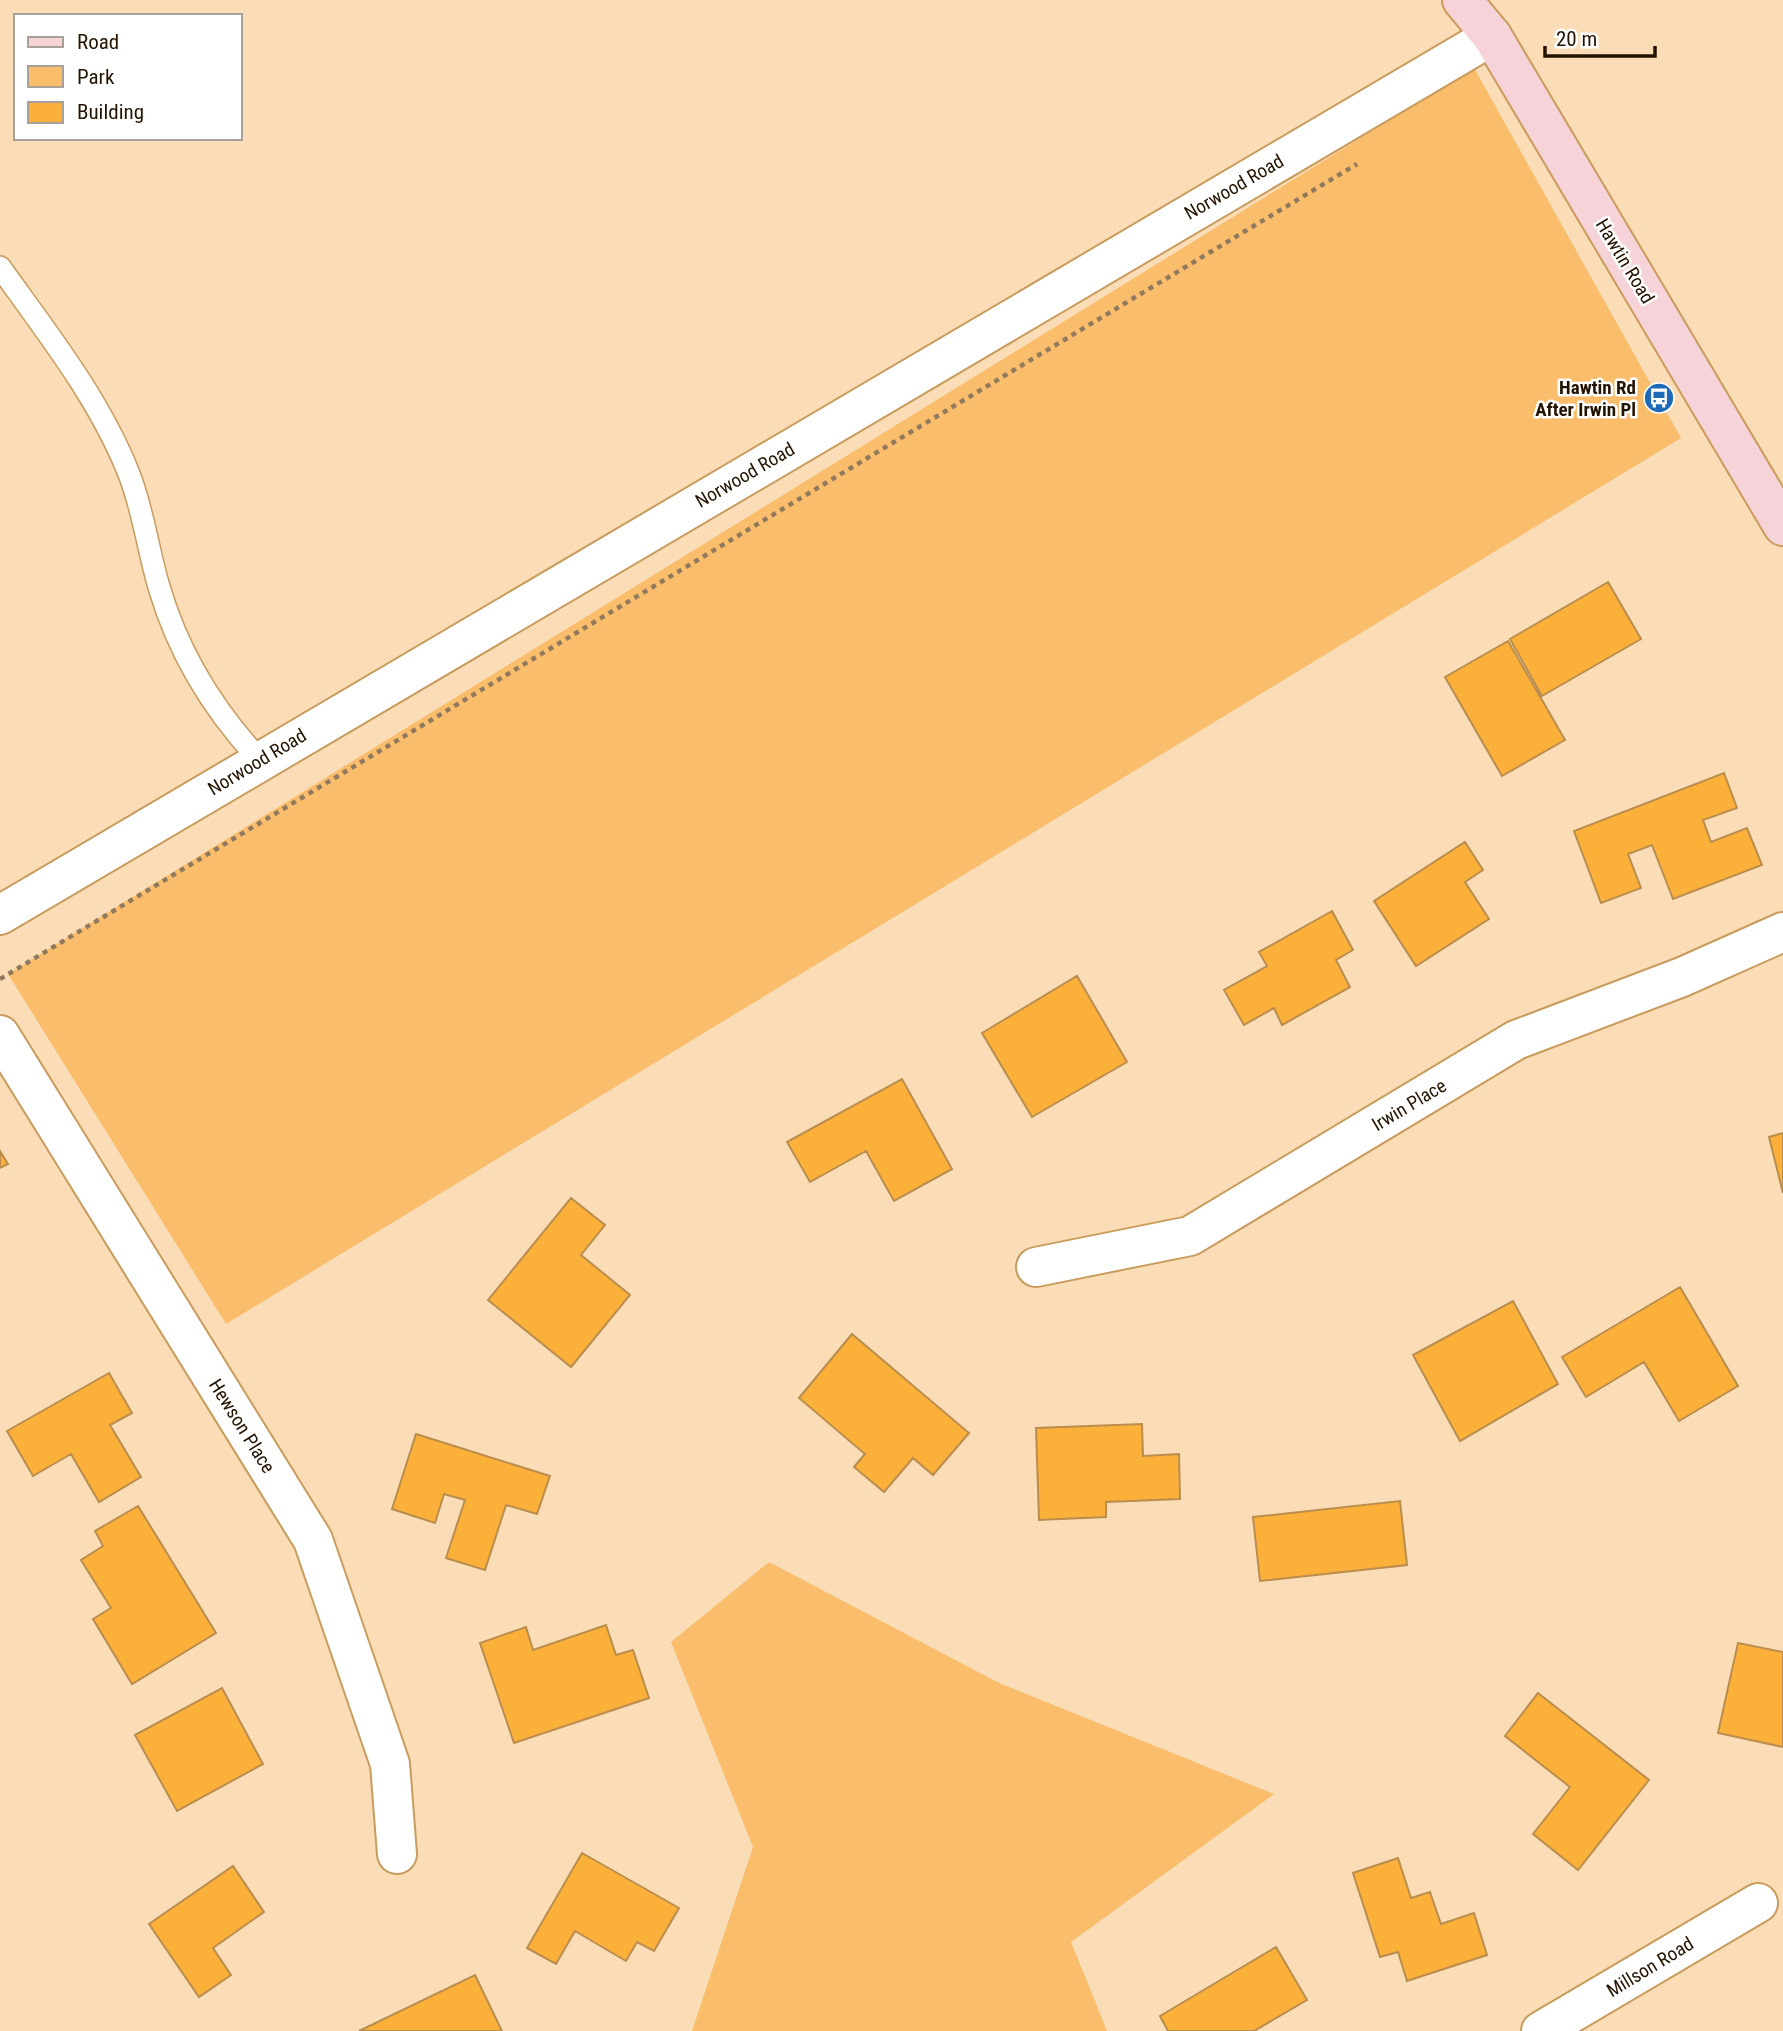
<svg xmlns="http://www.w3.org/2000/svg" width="1783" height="2031" viewBox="0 0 1783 2031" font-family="'Roboto Condensed',sans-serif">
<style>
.green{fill:#f9bd6b}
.building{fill:#fbb03a;stroke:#ba8d4e;stroke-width:2}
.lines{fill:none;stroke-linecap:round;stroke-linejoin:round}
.service-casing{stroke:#c99b5c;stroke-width:24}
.minor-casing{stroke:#c99b5c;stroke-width:42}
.secondary-casing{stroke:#c99b5c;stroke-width:42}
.path{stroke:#90795c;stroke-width:4.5;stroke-dasharray:5 5;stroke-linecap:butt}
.service{stroke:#fff;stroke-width:21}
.minor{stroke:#fff;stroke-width:38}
.secondary{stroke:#f6d3d8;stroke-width:38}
.labels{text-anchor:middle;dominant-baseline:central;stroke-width:5;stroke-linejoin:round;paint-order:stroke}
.street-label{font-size:19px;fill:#241300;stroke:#fff}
.poi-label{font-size:19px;font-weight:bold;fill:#241300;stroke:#fff;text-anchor:end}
</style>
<rect width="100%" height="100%" fill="#faddb7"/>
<path class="green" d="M1474,68l207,370 -1455,886 -218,-350z
M769,1562l230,121 275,111 -203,148 36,89h-415l61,-184 -82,-205z"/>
<path class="building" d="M1608,582l33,57 -99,57 -32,-57z
M1508,641l57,99 -63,36 -57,-99z
M1724,773l13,35 -34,12 8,22 36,-14 15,37 -89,34 -21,-54 -24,9 13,34 -40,15 -27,-72z
M1465,842l18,28 -18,12 24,37 -73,47 -42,-65z
M1332,911l21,39 -17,10 14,27 -68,38 -8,-17 -30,17 -20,-35 43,-24 -8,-14z
M1077,976l50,86 -95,55 -50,-84z
M902,1079l50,90 -58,32 -28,-50 -56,31 -23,-40z
M1783,1133v60l-14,-56z
M0,1151l8,13 -8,4z
M571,1198l34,27 -24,30 49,40 -59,72 -83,-67z
M1680,1287l58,99 -59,35 -35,-59 -58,35 -24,-40z
M1513,1301l45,83 -98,57 -47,-86z
M852,1334l117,99 -36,42 -20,-17 -29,34 -30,-25 11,-13 -66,-56z
M109,1373l23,40 -22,12 31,52 -42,25 -28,-48 -38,22 -26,-45z
M1142,1424l1,32 36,-2 1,45 -74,3v15l-67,3 -3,-92z
M416,1434l134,42 -13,38 -31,-9 -21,65 -39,-12 19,-58 -21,-6 -9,29 -43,-14z
M1400,1501l7,64 -147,16 -7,-64z
M138,1506l78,127 -84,51 -39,-65 18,-11 -30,-48 22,-14 -8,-15z
M606,1625l10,30 17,-5 16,48 -135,45 -34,-100 46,-16 7,23z
M1738,1643l45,9v95l-65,-14z
M222,1688l41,76 -86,47 -42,-76z
M1538,1693l111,87 -71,90 -45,-36 37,-47 -65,-51z
M582,1853l97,55 -25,43 -17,-9 -11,19 -51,-30 -19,33 -29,-16z
M1398,1858l13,40 19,-6 11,32 33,-11 13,42 -80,26 -9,-29 -18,5 -27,-84z
M233,1866l31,46 -51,36 18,27 -32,22 -50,-73z
M1276,1947l31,53 -53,31h-86l-8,-15z
M475,1975l27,56h-143z"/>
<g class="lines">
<g class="service-casing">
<path id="service" d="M0,267c47,66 99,131 129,207 14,35 19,76 30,113 19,65 55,124 101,173"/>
</g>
<g class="minor-casing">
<path id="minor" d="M0,915l1492,-879
M0,1035l313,505 77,224 7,90
M1036,1267l154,-31 326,-196 166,-63 101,-45
M1541,2031l217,-128"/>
</g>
<g class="secondary-casing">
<path id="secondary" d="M1462,0l30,36 291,490"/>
</g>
<path class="path" d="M0,979l1357,-815"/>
<use href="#service" class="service"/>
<use href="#minor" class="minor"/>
<use href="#secondary" class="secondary"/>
</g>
<defs>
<g id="bus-disc" transform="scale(1.575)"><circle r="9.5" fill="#1e69b8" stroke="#fff"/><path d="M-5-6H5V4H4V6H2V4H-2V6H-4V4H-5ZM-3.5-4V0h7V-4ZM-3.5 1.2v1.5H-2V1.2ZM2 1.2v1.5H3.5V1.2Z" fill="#fff"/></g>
</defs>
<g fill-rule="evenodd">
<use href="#bus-disc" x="1659" y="398"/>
</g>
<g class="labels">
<g class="street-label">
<text transform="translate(1234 187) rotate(-30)">Norwood Road</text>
<text transform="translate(1625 261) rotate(59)">Hawtin Road</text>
<text transform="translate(745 475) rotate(-30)">Norwood Road</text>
<text transform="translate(257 762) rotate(-31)">Norwood Road</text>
<text transform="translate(1409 1105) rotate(-31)">Irwin Place</text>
<text transform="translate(242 1426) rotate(58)">Hewson Place</text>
<text transform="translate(1650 1967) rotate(-31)">Millson Road</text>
</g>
<g class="poi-label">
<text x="1636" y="387">Hawtin Rd<tspan x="1636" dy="22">After Irwin Pl</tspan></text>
</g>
</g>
<rect x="14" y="14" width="228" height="126" fill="#ffffff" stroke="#a7a199" stroke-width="2"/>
<rect x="28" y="37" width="35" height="10" fill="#f6d3d8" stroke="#a7a199" stroke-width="2"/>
<text x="77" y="49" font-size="21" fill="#241300">Road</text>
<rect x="28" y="66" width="35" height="21" fill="#f9bd6b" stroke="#a7a199" stroke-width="2"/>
<text x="77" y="84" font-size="21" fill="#241300">Park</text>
<rect x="28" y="102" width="35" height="21" fill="#fbb03a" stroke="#a7a199" stroke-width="2"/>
<text x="77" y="119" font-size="21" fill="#241300">Building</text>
<path d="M1545 46v10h110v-10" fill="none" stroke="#241300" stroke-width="3.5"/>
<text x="1556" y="46" font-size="21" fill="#241300" stroke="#ffffff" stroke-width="5" paint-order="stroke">20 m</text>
</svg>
